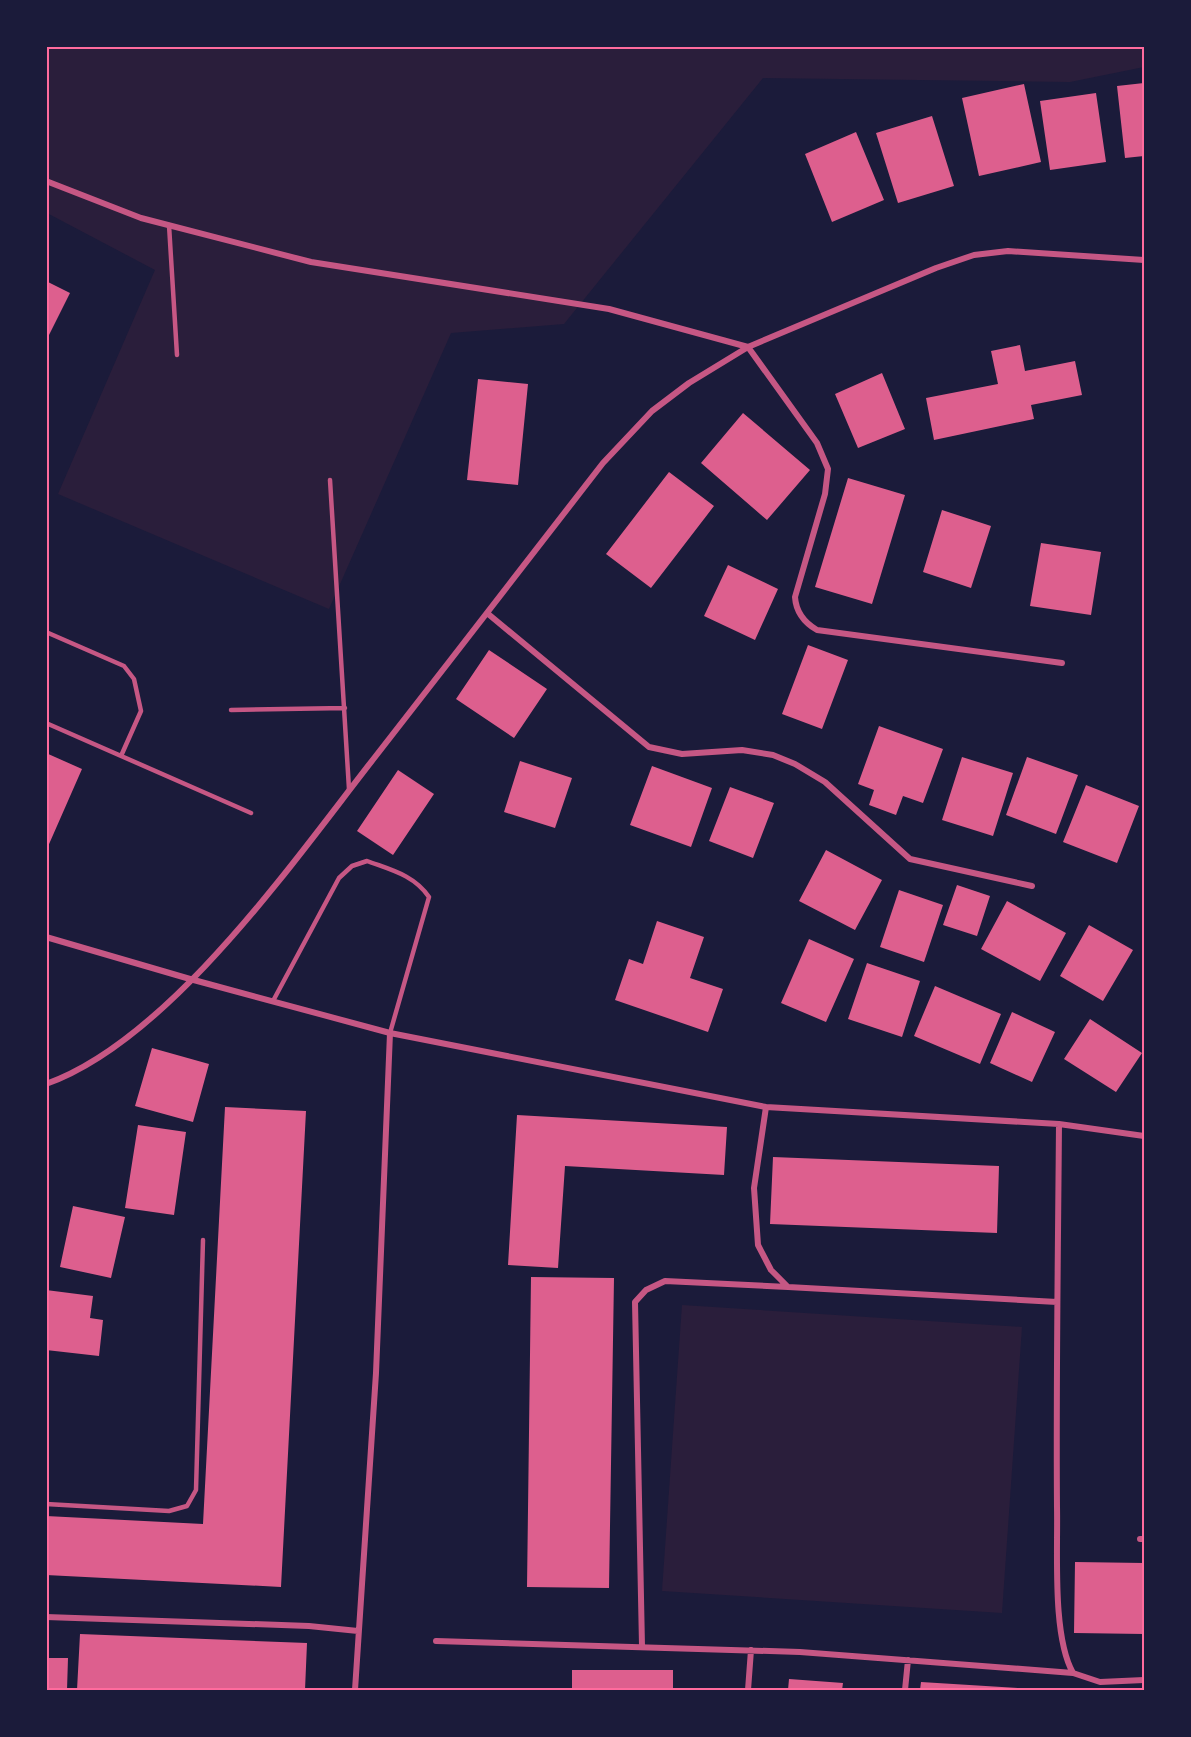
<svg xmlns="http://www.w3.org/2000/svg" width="1191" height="1737" viewBox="0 0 1191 1737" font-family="Lora,serif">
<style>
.green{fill:#2a1e3b}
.building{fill:#dd5f8e}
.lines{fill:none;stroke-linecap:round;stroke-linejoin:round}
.service{stroke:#c65784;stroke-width:4.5}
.minor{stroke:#c65784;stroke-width:6}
.neatline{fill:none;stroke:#ff6b9d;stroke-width:2}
</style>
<rect width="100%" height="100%" fill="#1b1b3a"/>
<path class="green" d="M1144,46v21l-74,15 -307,-4 -199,246 -113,9 -122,276 -271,-115 97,-224 -108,-57 -1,-166z
M682,1305l340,22 -20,286 -340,-22z"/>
<path class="building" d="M1144,83v73l-19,2 -8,-72z
M1024,84l17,78 -62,14 -17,-78z
M1096,93l10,69 -56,8 -10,-69z
M932,116l22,70 -56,17 -22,-70z
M856,132l28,68 -52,22 -27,-68z
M46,281l24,12 -24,48z
M1020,345l5,26 50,-10 7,34 -51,10 3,14 -100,21 -8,-42 72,-14 -7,-33z
M882,373l23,56 -47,19 -23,-54z
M478,379l50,5 -10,101 -51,-5z
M743,413l67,57 -43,50 -66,-57z
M669,472l45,34 -63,82 -45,-34z
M848,478l57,17 -33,109 -57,-17z
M942,510l49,16 -20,62 -48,-16z
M1041,543l60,9 -10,63 -61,-9z
M728,565l50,24 -23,51 -51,-24z
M808,645l40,15 -26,69 -40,-15z
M489,650l58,39 -33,49 -58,-39z
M879,726l64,23 -20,54 -20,-7 -7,19 -27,-10 5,-15 -16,-6z
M46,753l36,16 -36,82z
M962,757l51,16 -20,63 -51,-16z
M1027,757l51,18 -22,59 -50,-19z
M520,761l52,17 -17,50 -51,-16z
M652,766l60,22 -21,59 -61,-22z
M398,770l36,24 -41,61 -36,-24z
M1086,785l53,21 -22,57 -54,-21z
M730,787l44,16 -21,55 -44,-17z
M826,850l56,30 -27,50 -56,-29z
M957,885l33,11 -13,40 -34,-11z
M899,890l44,15 -19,57 -44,-15z
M1007,901l59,32 -26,48 -59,-32z
M657,921l47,16 -14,41 33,11 -15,43 -93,-32 14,-41 14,5z
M1089,925l44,25 -30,51 -43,-25z
M809,939l45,20 -28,63 -45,-19z
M867,963l53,18 -18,56 -54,-18z
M935,986l66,28 -21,50 -66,-28z
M1012,1012l43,20 -23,50 -42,-19z
M1090,1019l52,34 -26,39 -52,-33z
M152,1048l57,16 -16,58 -58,-16z
M225,1107l81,4 -25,476 -235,-12v-59l157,8z
M517,1115l210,12 -3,48 -159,-9 -7,102 -50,-3z
M138,1125l48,7 -12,83 -49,-7z
M773,1157l226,9 -2,67 -227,-9z
M73,1206l52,11 -14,61 -51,-11z
M531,1277l83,1 -5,310 -82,-1z
M46,1290l47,6 -3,22 13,2 -4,36 -53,-6z
M1075,1562l69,1v71l-70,-1z
M80,1634l227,9 -2,47h-228z
M46,1658h22l-1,32h-21z
M572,1670h101v20h-101z
M789,1679l54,4 -1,7h-54z
M921,1682l111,7v1h-112z"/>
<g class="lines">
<path class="service" d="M169,225l8,130
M330,480l19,309
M46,632l78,34 10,13 7,32 -20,45
M231,710l114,-2
M46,723l205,90
M273,1001l66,-123 13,-12 15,-5c24,9 47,14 62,36l-39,136
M46,1504l123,7 18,-5 9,-16 7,-250"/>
<path class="minor" d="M46,181l95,37 170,44 298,47 139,38 69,96 11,26 -3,25 -30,103c1,15 10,26 22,33l245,33
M487,613l162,134 33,7 60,-4 31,5 22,9 30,18 85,77 122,27
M46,937l144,42 200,54 376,74 293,17 85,12
M46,1084c124,-44 249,-225 329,-327 76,-98 153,-196 228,-294l49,-52 37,-28 59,-36 188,-79 38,-13 34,-4 136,9
M766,1107l-12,81 4,57 13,25 17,17 269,15
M1059,1124c-1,128 -3,255 -2,383 1,44 -5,129 16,166l27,9 44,-2
M1140,1539h4
M46,1617l263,9 49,5
M436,1641l364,11 273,21
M642,1646l-7,-344 11,-12 19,-9 123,6
M355,1690l21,-317 14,-340
M748,1690l3,-40
M905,1690l3,-30"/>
</g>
<rect width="1191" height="1737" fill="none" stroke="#1b1b3a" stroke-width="96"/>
<rect x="48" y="48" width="1095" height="1641" class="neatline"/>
</svg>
